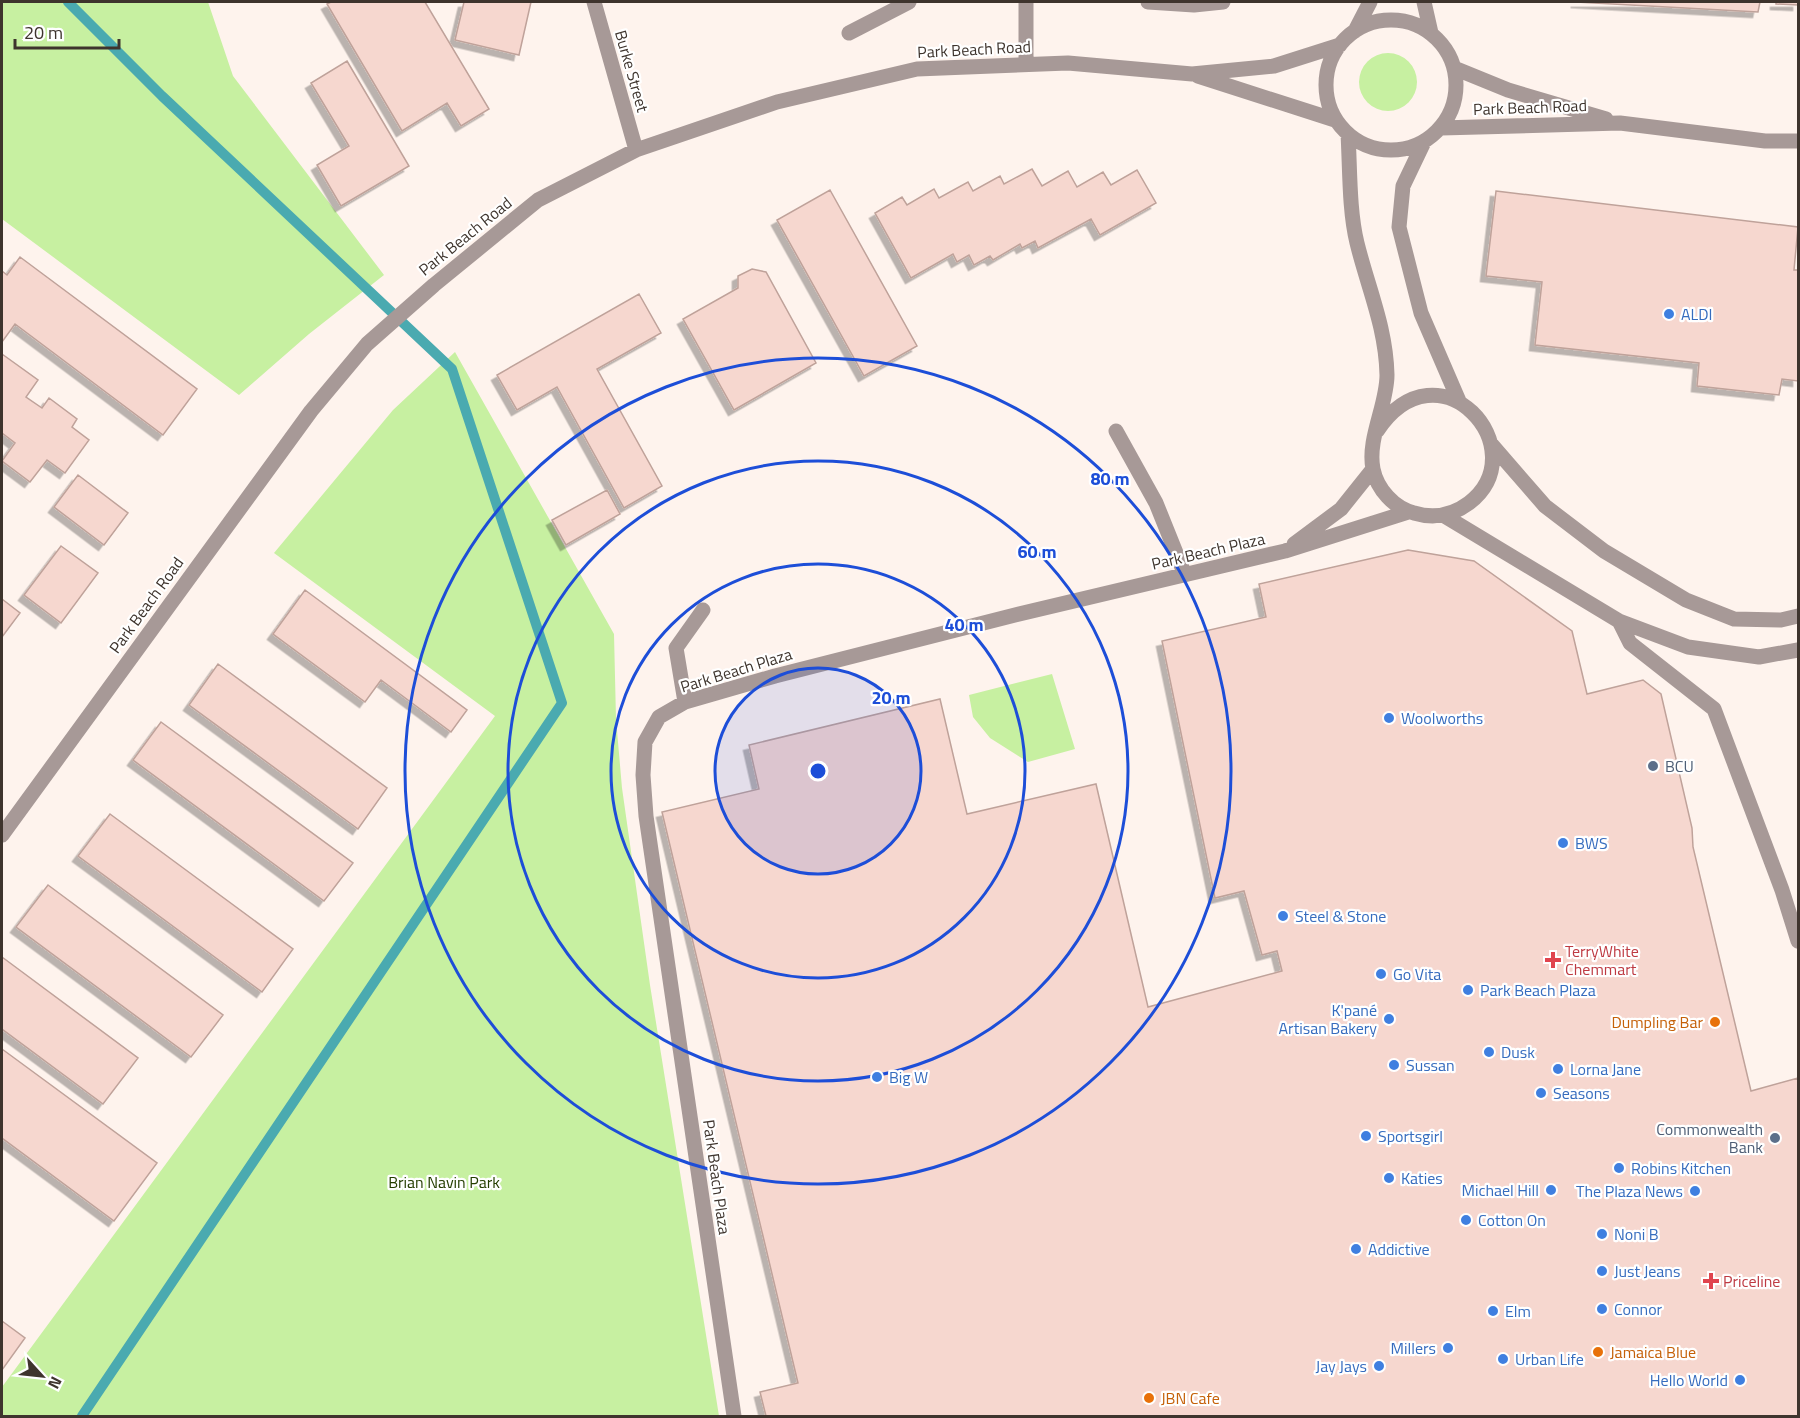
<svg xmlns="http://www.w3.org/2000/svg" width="1800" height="1418" viewBox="0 0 1800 1418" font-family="'Titillium Web',sans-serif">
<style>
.green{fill:#c7f0a1}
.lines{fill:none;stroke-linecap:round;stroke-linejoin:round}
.stream{stroke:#4aaab0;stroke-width:10}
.building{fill:#f6d7cf;stroke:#bfa29a;stroke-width:1.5;filter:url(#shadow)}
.minor{stroke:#a79997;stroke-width:15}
.ring{fill:none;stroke:#1d4ed8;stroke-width:3}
.shop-dot{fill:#3f7fe0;stroke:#fff;stroke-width:2}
.service-dot{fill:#5c6f8a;stroke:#fff;stroke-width:2}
.health-dot{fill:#e0444e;stroke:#fff;stroke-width:2}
.food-dot{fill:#e8710a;stroke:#fff;stroke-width:2}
.labels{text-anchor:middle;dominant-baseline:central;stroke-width:4.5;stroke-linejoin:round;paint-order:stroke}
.street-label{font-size:16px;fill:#3e342d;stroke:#fff}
.shop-label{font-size:16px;fill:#366cbe;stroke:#fff;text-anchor:start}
.service-label{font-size:16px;fill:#4e5e75;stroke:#fff;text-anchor:start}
.health-label{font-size:16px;fill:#be3a42;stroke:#fff;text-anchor:start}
.food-label{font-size:16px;fill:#c56008;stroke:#fff;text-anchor:start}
.park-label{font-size:16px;fill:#253e00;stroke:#fff}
.centre{fill:#1d4ed8;stroke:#fff;stroke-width:3}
.ring-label{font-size:18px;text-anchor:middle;font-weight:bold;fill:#1d4ed8;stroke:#fff;stroke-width:4.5;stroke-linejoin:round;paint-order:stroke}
</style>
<defs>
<filter id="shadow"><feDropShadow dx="-5.5" dy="5.5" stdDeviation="0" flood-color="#0004"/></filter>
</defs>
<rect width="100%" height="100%" fill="#fef3ed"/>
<path class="green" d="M2,2h206l25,74 151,199 -75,59 -70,61 -237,-176z
M1359 82a29 29 0 1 1 58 0a29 29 0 1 1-58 0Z
M455,352l159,282 2,85 6,69 28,197 69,431h-717v-29l493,-671 -221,-163 119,-143z
M1052,674l23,75 -47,13 -38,-24 -17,-21 -4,-22z"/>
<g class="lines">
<path class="stream" d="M68,2l94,94 290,273 110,334 -480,713"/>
</g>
<path class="building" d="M331,2h94l64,107 -28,17 -14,-23 -45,28 -75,-127z
M464,2h67l-12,53 -64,-15z
M1576,2h184l-2,10z
M1776,2h22v3l-22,-1z
M347,61l62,105 -68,40 -24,-41 32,-19 -38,-63z
M1032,169l10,17 26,-15 9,16 26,-15 8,13 26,-15 19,33 -56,32 -9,-16 -53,29 -3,-7 -13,7 -2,-4 -27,16 -3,-4 -16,9 -5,-10 -12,7 -4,-8 -42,24 -36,-65 27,-16 5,8 27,-16 5,9 29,-16 5,9 27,-15 4,8z
M830,190l87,156 -53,30 -87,-156z
M1496,191l302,36 -4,43h4v111l-16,-2 -3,16 -82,-9 2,-23 -164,-18 7,-63 -56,-6z
M20,257l177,132 -34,46 -148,-111 -13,18v-71l5,4z
M752,269l14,3 50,91 -82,47 -51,-91 55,-31v-12z
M639,294l22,39 -64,36 65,117 -38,22 -67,-121 -40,23 -20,-35z
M2,354l36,26 -12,17 16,11 7,-10 28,21 -5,8 17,13 -24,33 -18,-13 -17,22 -28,-21 13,-18 -13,-10z
M78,475l50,38 -24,32 -50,-38z
M607,490l13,24 -54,31 -14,-25z
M61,546l37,27 -37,50 -37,-28z
M1408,550l66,11 98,70 15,63 56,-14 18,14 31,134 1,19 58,244 47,-13v338h-1032l-6,-24 38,-9 -136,-571 97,-23 -10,-44 191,-46 27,115 129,-30 52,223 134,-36 -5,-20 -15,4 -18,-64 -29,7 -53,-257 104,-24 -7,-33z
M305,590l162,120 -16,22 -70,-52 -16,22 -92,-68z
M2,599l18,14 -18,24z
M218,664l169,124 -29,41 -169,-124z
M161,722l192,141 -29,38 -191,-141z
M110,814l183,135 -31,43 -184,-136z
M48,885l175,130 -32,42 -175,-130z
M2,957l136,101 -35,46 -101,-75z
M2,1049l155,114 -43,58 -112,-83z
M2,1321l23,17 -23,32z"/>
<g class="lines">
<path class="minor" d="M594,2l42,148
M1026,2v63
M1148,2l46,3 29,-3
M1424,2l7,31
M1326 85a65 65 0 1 1 130 0a65 65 0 1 1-130 0Z
M1355,31l15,-29
M849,33l60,-31
M1454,68l54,22 98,29
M1198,76l137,44
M1441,128l179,-5 145,18h33
M1348,134c2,34 1,77 9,109 11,45 29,84 30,132 0,30 -20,64 -14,94 4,20 21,39 41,44 20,6 39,2 55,-10 69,-53 -30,-165 -92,-72
M1424,142l-21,44 -4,41 22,86 38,88
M1116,431l40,72 29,72
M1492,445l53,61 59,45 82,49 48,19 47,1 17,-4
M1443,515l176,106 69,26 71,10 39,-7
M1294,544l47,-35 32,-40
M1619,621l11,22 84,66 68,181 16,51
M685,702l-9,-54 27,-38
M2,835l309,-424 56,-67 67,-59 104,-85 98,-50 141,-48 140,-33 151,-6 124,11 82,-8 66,-21
M734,1416l-88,-600 -3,-41 2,-33 14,-25 26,-15 90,-26 240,-61 270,-64 123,-39"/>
</g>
<circle cx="818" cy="771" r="103" fill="#1d4ed8" fill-opacity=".12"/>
<g class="ring">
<circle cx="818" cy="771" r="103"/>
<circle cx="818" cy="771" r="207"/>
<circle cx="818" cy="771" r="310"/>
<circle cx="818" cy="771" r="413"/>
</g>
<g class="shop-dot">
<circle cx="1669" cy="314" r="6"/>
<circle cx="1389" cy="718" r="6"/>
<circle cx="1563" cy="843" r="6"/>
<circle cx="1283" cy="916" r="6"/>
<circle cx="1381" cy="974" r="6"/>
<circle cx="1468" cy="990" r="6"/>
<circle cx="1389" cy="1019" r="6"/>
<circle cx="1489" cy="1052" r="6"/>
<circle cx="1394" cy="1065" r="6"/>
<circle cx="1558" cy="1069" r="6"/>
<circle cx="877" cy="1077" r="6"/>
<circle cx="1541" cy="1093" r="6"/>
<circle cx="1366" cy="1136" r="6"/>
<circle cx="1619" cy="1168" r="6"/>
<circle cx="1389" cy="1178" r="6"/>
<circle cx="1551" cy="1190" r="6"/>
<circle cx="1695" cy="1191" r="6"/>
<circle cx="1466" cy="1220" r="6"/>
<circle cx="1602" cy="1234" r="6"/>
<circle cx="1356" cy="1249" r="6"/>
<circle cx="1602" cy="1271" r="6"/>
<circle cx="1602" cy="1309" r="6"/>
<circle cx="1493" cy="1311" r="6"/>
<circle cx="1448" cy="1348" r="6"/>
<circle cx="1503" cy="1359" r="6"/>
<circle cx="1379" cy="1366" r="6"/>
<circle cx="1740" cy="1380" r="6"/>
</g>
<g class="service-dot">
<circle cx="1653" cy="766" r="6"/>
<circle cx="1775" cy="1138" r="6"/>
</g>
<g class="health-dot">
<path d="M1550 951h6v6h6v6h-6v6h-6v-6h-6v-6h6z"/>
<path d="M1708 1272h6v6h6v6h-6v6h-6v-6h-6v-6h6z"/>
</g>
<g class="food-dot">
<circle cx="1715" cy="1022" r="6"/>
<circle cx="1598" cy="1352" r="6"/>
<circle cx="1149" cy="1398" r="6"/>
</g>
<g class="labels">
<g class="street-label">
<text transform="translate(974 49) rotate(-3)">Park Beach Road</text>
<text transform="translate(632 71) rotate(74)">Burke Street</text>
<text transform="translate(1530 107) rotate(-2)">Park Beach Road</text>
<text transform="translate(465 236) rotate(-39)">Park Beach Road</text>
<text transform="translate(1208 551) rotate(-13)">Park Beach Plaza</text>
<text transform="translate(146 605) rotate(-54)">Park Beach Road</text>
<text transform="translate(736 670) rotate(-17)">Park Beach Plaza</text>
<text transform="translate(717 1177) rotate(82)">Park Beach Plaza</text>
</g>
<g class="shop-label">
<text x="1681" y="314">ALDI</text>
<text x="1401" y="718">Woolworths</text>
<text x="1575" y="843">BWS</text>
<text x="1295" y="916">Steel &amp; Stone</text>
<text x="1393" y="974">Go Vita</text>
<text x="1480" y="990">Park Beach Plaza</text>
<text x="1377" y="1010" text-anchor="end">K'pané<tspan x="1377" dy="18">Artisan Bakery</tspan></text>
<text x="1501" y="1052">Dusk</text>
<text x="1406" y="1065">Sussan</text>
<text x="1570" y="1069">Lorna Jane</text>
<text x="889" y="1077">Big W</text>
<text x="1553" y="1093">Seasons</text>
<text x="1378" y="1136">Sportsgirl</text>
<text x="1631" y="1168">Robins Kitchen</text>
<text x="1401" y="1178">Katies</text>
<text x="1539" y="1190" text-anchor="end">Michael Hill</text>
<text x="1683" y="1191" text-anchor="end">The Plaza News</text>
<text x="1478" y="1220">Cotton On</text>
<text x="1614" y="1234">Noni B</text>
<text x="1368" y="1249">Addictive</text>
<text x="1614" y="1271">Just Jeans</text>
<text x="1614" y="1309">Connor</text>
<text x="1505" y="1311">Elm</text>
<text x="1436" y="1348" text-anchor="end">Millers</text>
<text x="1515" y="1359">Urban Life</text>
<text x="1367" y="1366" text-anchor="end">Jay Jays</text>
<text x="1728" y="1380" text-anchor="end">Hello World</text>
</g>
<g class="service-label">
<text x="1665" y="766">BCU</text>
<text x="1763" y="1129" text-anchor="end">Commonwealth<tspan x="1763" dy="18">Bank</tspan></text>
</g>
<g class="health-label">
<text x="1565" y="951">TerryWhite<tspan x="1565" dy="18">Chemmart</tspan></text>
<text x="1723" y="1281">Priceline</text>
</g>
<g class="food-label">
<text x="1703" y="1022" text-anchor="end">Dumpling Bar</text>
<text x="1610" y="1352">Jamaica Blue</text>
<text x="1161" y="1398">JBN Cafe</text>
</g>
<g class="park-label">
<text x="444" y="1182">Brian Navin Park</text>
</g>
</g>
<circle cx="818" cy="771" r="9" class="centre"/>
<g class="ring-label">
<text x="1110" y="485">80 m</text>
<text x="1037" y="558">60 m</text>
<text x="964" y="631">40 m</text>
<text x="891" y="704">20 m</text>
</g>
<rect width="1800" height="1418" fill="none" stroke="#3e342d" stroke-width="6"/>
<g transform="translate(42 1376) rotate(117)" stroke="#ffffff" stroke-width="4.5" paint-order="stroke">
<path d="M0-4.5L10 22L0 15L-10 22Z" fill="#3e342d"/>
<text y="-9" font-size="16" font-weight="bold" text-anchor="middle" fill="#3e342d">N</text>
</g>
<path d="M15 39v9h104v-9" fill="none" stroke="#3e342d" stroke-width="3"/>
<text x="24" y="39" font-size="18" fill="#3e342d" stroke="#ffffff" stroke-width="4.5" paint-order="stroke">20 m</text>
</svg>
